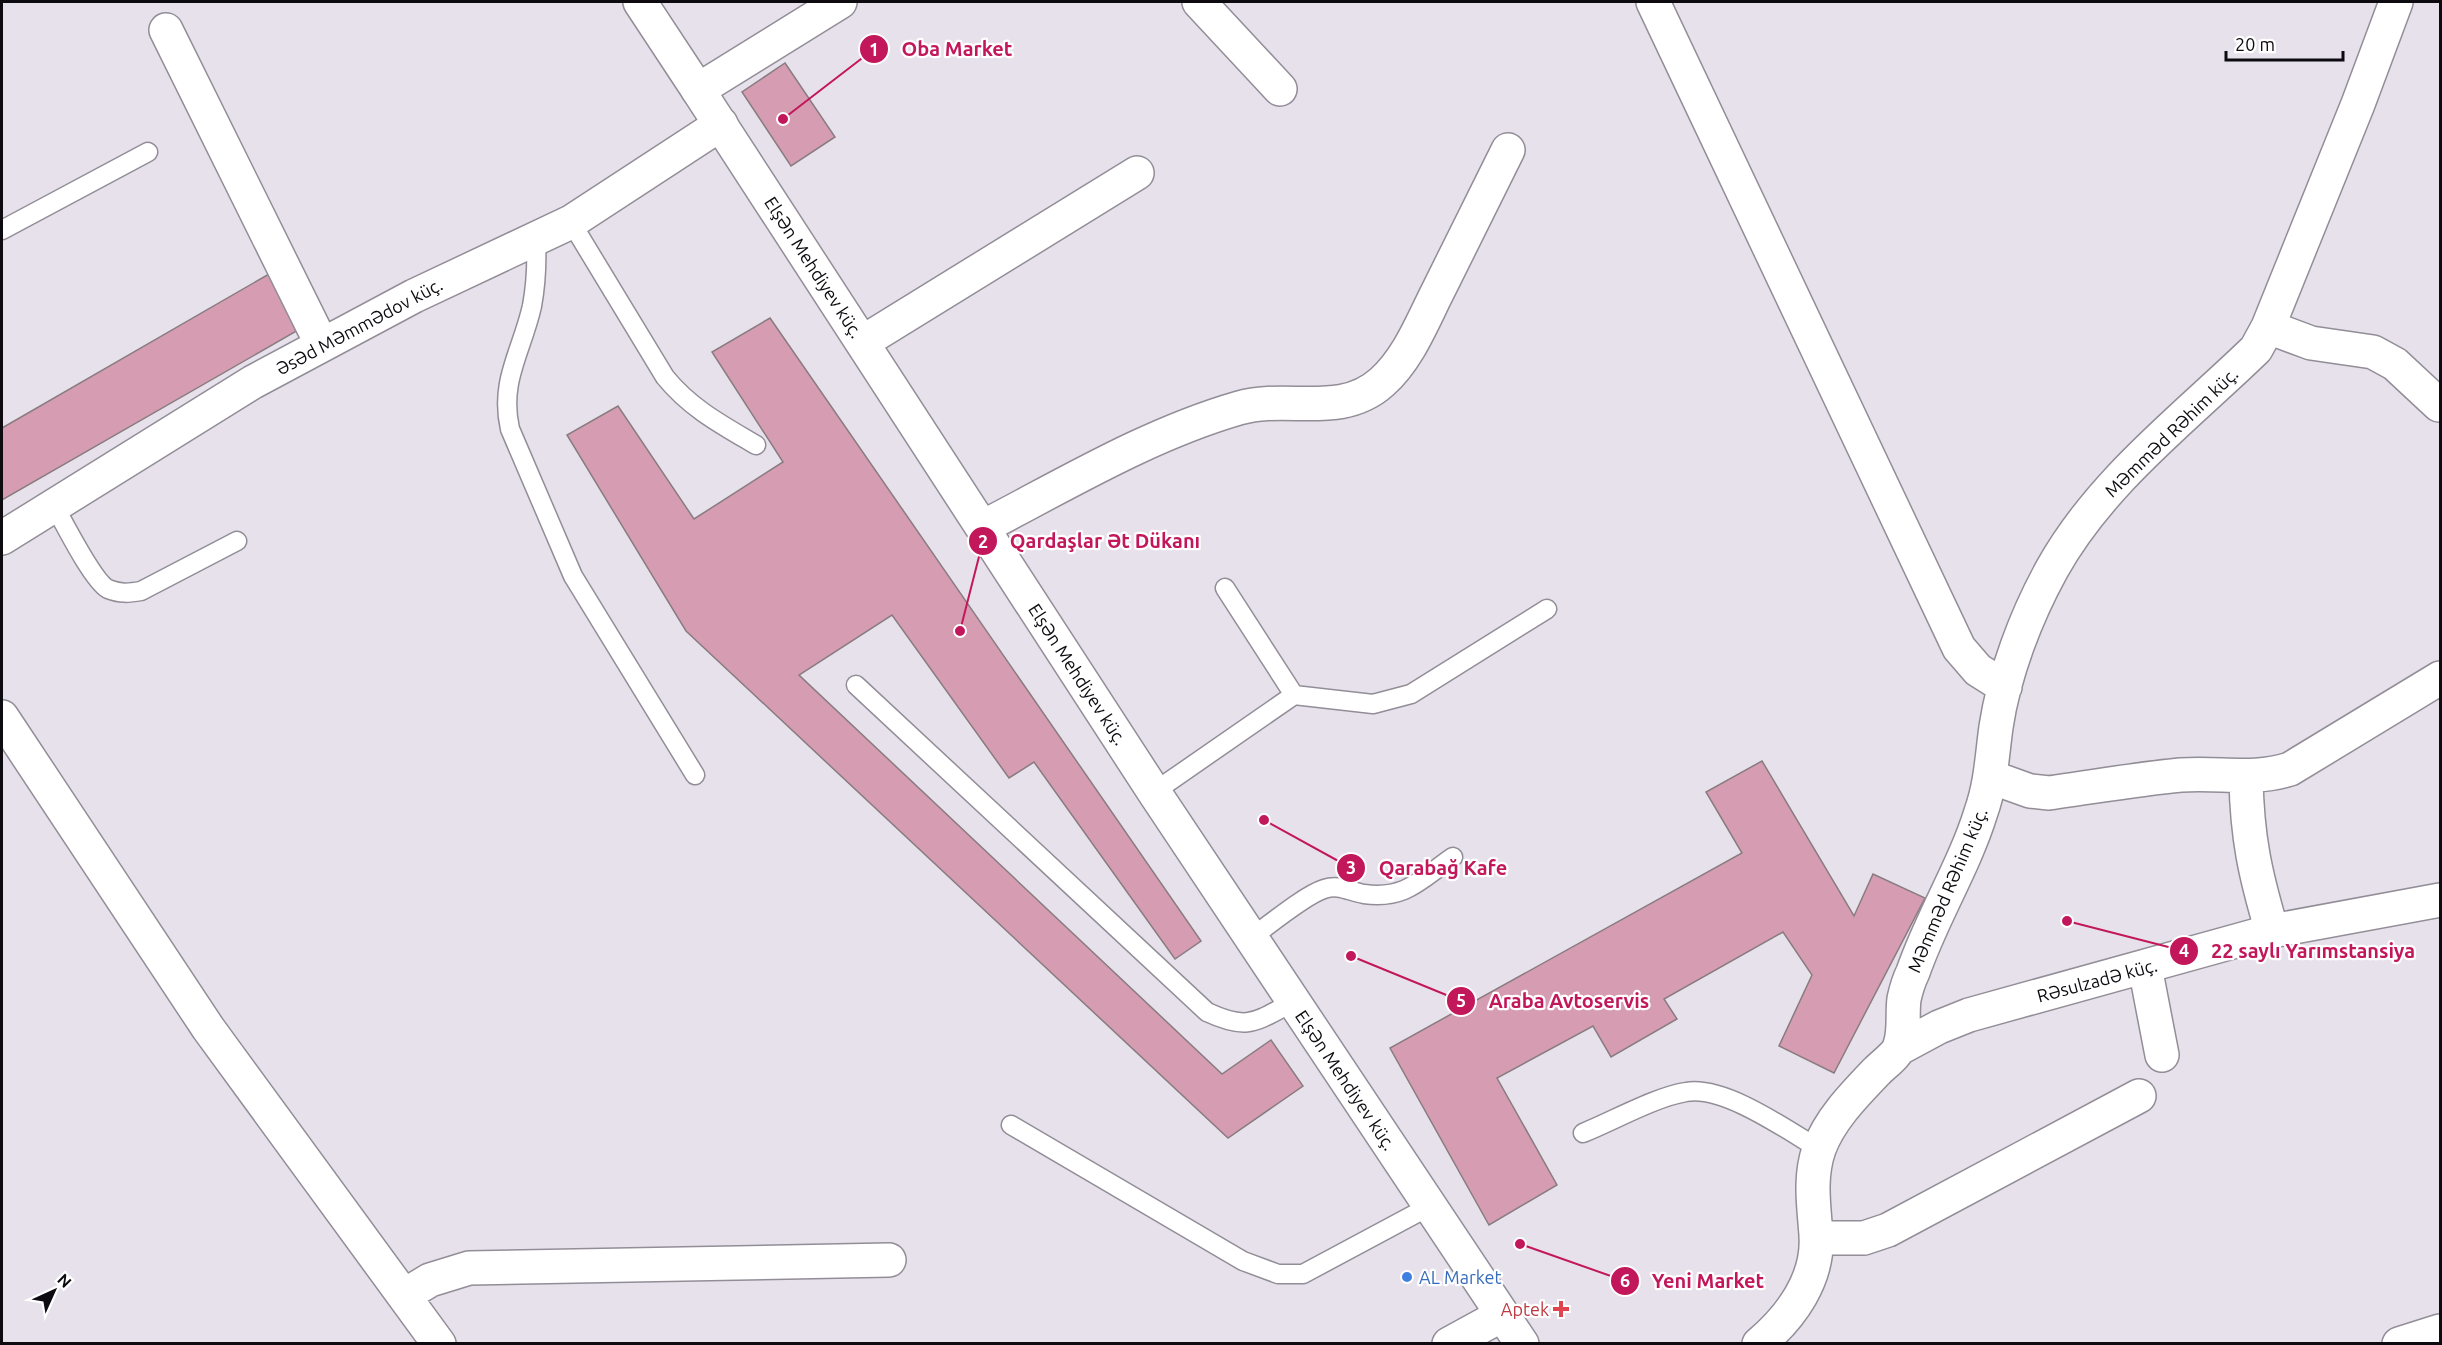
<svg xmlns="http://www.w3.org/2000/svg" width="2442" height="1345" viewBox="0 0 2442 1345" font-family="Ubuntu,sans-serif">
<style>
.building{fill:#d69cb1;stroke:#887c80;stroke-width:1.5}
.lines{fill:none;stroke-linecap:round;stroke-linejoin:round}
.service-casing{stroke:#928d97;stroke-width:21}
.minor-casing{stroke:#928d97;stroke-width:36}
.tertiary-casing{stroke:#928d97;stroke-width:36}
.service{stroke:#fff;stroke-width:18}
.minor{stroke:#fff;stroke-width:33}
.tertiary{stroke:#fff;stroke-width:33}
.shop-dot{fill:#3f7fe0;stroke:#fff;stroke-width:2}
.health-dot{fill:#e0444e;stroke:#fff;stroke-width:2}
.labels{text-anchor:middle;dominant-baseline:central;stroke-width:4.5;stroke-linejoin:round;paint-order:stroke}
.street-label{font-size:18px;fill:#0d0b0f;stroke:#fff}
.shop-label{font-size:18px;fill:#366cbe;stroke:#fff;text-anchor:start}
.health-label{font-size:18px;fill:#be3a42;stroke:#fff;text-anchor:end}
.leader{fill:none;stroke:#c2185b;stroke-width:2}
.callout-dot{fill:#c2185b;stroke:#fff;stroke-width:2}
.mark-label{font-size:18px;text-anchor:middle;font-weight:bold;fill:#fff}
.callout-label{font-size:20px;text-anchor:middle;font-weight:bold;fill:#c2185b;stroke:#fff;stroke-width:4.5;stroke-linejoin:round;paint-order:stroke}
</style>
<rect width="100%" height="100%" fill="#e7e1ec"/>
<path class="building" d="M785,63l50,74 -44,29 -49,-74z
M269,274l31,55 -298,171v-72z
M770,318l431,623 -26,18 -141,-197 -25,16 -117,-163 -93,60 423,399 49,-34 32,46 -75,52 -542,-507 -119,-196 51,-29 76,113 89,-57 -71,-110z
M1762,761l92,155 19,-42 52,24 -91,175 -55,-27 33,-71 -29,-43 -119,67 13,20 -66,38 -18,-31 -96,52 60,107 -68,40 -99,-177 352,-195 -36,-61z"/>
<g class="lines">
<g class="service-casing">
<path id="service" d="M571,222l94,155c25,31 57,48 91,68
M2,230l146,-78
M536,241c1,22 0,43 -4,65 -10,45 -33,75 -22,123l63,147 122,199
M54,505c10,18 39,76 54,84 12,5 21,4 33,2l96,-50
M1225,588l69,107
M856,685l351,327c41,19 48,10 86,-10
M1154,792l140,-97 79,9 38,-10 136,-85
M1251,938c18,-13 54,-43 73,-49 15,-5 24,2 40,5 42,6 57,-15 89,-37
M1011,1125l232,136 35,13h25l127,-68
M1583,1133c30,-12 72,-36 103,-41 38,-7 101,38 133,57"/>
</g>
<g class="minor-casing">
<path id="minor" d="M640,2l58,88
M1199,2l81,87
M1653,2l306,646 19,22 27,17
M166,30l156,315
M2268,327l43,16 62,9 22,12 44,41
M863,342l274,-169
M983,527c83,-43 166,-93 256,-119 49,-14 102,11 143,-26 27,-24 41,-62 57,-93 23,-46 46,-93 69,-139
M2,538l251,-156 161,-86 157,-74 150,-98
M2,717l206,311 231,316
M1991,777l39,14 19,2c44,-6 88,-14 132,-18 39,-3 72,6 109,-6l150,-91
M2246,778c1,59 9,96 26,153
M2145,967l17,88
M1900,1048l39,-21 30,-12 303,-84 168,-31
M1816,1238h48l24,-8 251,-134
M405,1295l25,-15 39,-12 420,-8
M1449,1344l53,-29
M1759,1344c32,-27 60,-65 57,-109 -2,-29 -7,-57 3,-86 11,-30 36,-55 58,-78 7,-7 21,-17 23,-26 5,-14 2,-31 4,-46 2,-9 5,-19 9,-27 19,-55 51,-105 68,-160 10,-28 11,-56 15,-85 8,-53 30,-111 56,-158 49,-88 133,-151 204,-220l12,-22 90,-223 38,-102
M2399,1344l41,-13"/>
</g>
<g class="tertiary-casing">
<path id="tertiary" d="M840,2l-142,88 456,702 368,552"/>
</g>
<use href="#service" class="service"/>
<use href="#minor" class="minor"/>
<use href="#tertiary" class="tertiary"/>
</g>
<circle class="shop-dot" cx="1407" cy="1277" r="6"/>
<path class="health-dot" d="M1558 1300h6v6h6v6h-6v6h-6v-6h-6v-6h6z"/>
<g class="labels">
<g class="street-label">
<text transform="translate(814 267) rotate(57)">Elşən Mehdiyev küç.</text>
<text transform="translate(359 326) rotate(-28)">Əsəd Məmmədov küç.</text>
<text transform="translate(2171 432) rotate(-44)">Məmməd Rəhim küç.</text>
<text transform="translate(1078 674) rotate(57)">Elşən Mehdiyev küç.</text>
<text transform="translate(1947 890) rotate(-67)">Məmməd Rəhim küç.</text>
<text transform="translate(2097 980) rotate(-15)">Rəsulzadə küç.</text>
<text transform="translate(1346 1080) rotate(56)">Elşən Mehdiyev küç.</text>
</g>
<g class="shop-label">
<text x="1419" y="1277">AL Market</text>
</g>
<g class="health-label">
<text x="1549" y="1309">Aptek</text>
</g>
</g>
<path class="leader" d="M783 119L874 49M960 631L983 541M1264 820L1351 868M2067 921L2184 951M1351 956L1461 1001M1520 1244L1625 1281"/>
<g class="callout-dot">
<circle cx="783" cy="119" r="6"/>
<circle cx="960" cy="631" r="6"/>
<circle cx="1264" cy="820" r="6"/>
<circle cx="2067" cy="921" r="6"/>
<circle cx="1351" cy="956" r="6"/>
<circle cx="1520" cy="1244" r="6"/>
<circle cx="874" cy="49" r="15"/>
<circle cx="983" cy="541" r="15"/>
<circle cx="1351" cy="868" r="15"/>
<circle cx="2184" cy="951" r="15"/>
<circle cx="1461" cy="1001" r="15"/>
<circle cx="1625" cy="1281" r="15"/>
</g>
<g class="mark-label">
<text x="874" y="56">1</text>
<text x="983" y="548">2</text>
<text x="1351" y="874">3</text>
<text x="2184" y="957">4</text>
<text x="1461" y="1007">5</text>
<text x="1625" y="1287">6</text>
</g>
<g class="callout-label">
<text x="957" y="56">Oba Market</text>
<text x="1105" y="548">Qardaşlar Ət Dükanı</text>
<text x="1443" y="875">Qarabağ Kafe</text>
<text x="2313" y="958">22 saylı Yarımstansiya</text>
<text x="1569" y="1008">Araba Avtoservis</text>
<text x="1708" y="1288">Yeni Market</text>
</g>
<rect width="2442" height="1345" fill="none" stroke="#0d0b0f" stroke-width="6"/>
<g transform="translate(54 1291) rotate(45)" stroke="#ffffff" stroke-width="4.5" paint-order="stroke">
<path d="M0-4.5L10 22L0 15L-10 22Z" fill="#0d0b0f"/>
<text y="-9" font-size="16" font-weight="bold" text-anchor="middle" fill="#0d0b0f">N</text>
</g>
<path d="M2226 51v9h117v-9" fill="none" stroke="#0d0b0f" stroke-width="3"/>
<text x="2235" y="51" font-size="18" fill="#0d0b0f" stroke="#ffffff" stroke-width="4.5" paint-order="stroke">20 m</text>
</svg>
